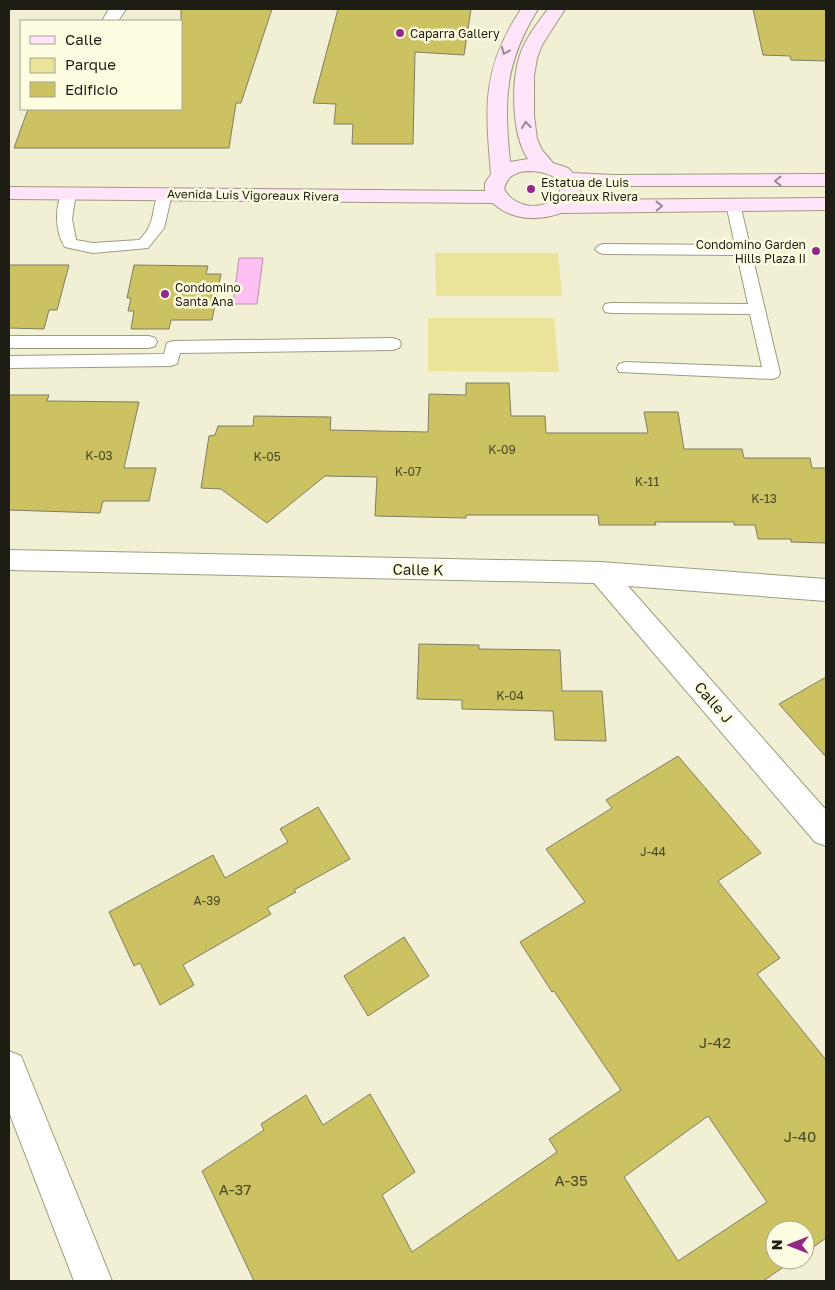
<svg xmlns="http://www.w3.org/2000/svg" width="835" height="1290" viewBox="0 0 835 1290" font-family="'Golos Text',sans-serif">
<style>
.green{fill:#eae399}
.water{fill:#fec0f2;stroke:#bb8faf}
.building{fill:#ccc262;stroke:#7f7d64;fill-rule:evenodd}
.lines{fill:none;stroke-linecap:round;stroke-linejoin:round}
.lane-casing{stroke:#9d9b81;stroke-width:2}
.street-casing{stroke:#9d9b81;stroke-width:2}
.secondary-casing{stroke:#9d9b81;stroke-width:2}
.lane{fill:#fff;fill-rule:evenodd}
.street{fill:#fff;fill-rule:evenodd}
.secondary{fill:#ffe4fa;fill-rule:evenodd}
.oneway{stroke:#9a8a92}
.poi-dot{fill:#942788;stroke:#fffde1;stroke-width:2}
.labels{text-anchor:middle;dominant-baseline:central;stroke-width:5;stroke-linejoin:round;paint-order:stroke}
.far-poi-label{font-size:12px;fill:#1e1d13;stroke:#fffde1;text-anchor:start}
.far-street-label{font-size:12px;fill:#1e1d13;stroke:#fffde1}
.number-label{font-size:12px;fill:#4a4627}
.street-label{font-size:15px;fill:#1e1d13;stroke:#fffde1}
.near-number-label{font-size:15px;fill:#4a4627}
</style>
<rect width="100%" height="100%" fill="#f2f0d4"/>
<path class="green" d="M435,253h123l4,43h-126z
M428,318h126l5,54 -131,-1z"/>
<path class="water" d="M239,258h24l-6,46h-24z"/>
<path class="building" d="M181,9h91l-31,94h-5l-7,45h-215l14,-39h153z
M338,9h133l-7,46 -49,-3 -2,92h-61l1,-20h-19l2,-20 -23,-1z
M753,9h73v52l-35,-1 -1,-4 -27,-1z
M9,265h60l-12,45h-8l-5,19 -35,-1z
M134,265l74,1 -2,8h15l-9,46h-41l-2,9h-38l3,-18h-6l3,-13h-4z
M466,383h43l2,33h34l1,17h102l-4,-21h34l6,37h58l2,9h66l2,10h14v75l-35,-1v-3h-33l-3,-14h-21v-3h-79l1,3h-57l-1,-10h-132v3l-91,-2 2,-39 -52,-1 -58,47 -46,-34 -20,-1 8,-52 6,-1 3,-9h35l1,-10 77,1 -1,13 98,2 1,-38 37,1z
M9,395h40l-2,6 92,1 -15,66h32l-7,33h-46l-3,12 -91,-3z
M419,644l60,1v4l81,1 2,41h40l4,50 -51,-1 -2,-29 -91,-2v-9l-45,-1z
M826,677v80l-47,-53z
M678,756l83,97 -43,28 62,77 -23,16 69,86v178l-21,15v-23h-30v30h19l-31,21h-509l-52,-110 62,-41 -3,-6 45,-29 17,30 47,-31 45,78 -33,23 30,57 145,-100 -8,-13 72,-49 -67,-99 -2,1 -32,-50 65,-40 -39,-53 66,-41 -6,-8zM708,1116l59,86 -89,59 -54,-84z
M318,807l32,52 -56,31 2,2 -29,16 4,6 -88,51 11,20 -34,20 -20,-42 -6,3 -25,-54 104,-57 12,23 63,-36 -8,-13z
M404,937l25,39 -61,40 -24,-40z"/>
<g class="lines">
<g class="lane-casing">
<path id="lane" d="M69,189l5,1 2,3 -4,26 4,21 17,3 46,-3c19,-18 11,-33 21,-49h10l2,3 -8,34 -16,20 -55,5 -28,-6c-10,-15 -11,-42 -1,-57z
M733,199l5,2 2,3 40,169 -2,4 -6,2 -153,-7 -2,-4 2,-4 6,-2 137,5 -12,-53 -139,-1 -6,-1 -2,-4 2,-4 6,-1 137,1 -11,-49 -134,-1 -5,-2 -3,-3 3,-3 5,-2 132,1 -9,-41 2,-3z
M9,336h140l6,2 2,4 -2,4 -6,2h-140z
M393,338l6,2 2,4 -2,4 -6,2 -213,3 -3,11 -6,2 -162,2v-12l155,-2 3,-11 6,-2z"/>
</g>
<g class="street-casing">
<path id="street" d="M109,9h17l-8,12h-16z
M9,550l592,12 225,17v22l-198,-15 198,224v36l-11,-4 -221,-259 -585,-13z
M9,1051l12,5 91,225h-38l-65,-169z"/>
</g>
<g class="secondary-casing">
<path id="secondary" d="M521,9h17c-34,55 -34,91 -28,153l18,-3c-16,-23 -17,-74 -9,-101 5,-18 18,-34 29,-49h17l-23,36 -5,13 -3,18v40l3,23 5,11 11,13 15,5 5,5 41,2 212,-1v12h-246l1,7 -4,7 249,-2v12l-265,3c-23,8 -49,8 -68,-10l-484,-4v-12l476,4v-8l6,-9c-6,-69 -9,-105 30,-165zM528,171c15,0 38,5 31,25 -17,15 -44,13 -55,-7 3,-13 12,-17 24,-18z"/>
</g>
<use href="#lane" class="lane"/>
<use href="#street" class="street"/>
<use href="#secondary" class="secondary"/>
</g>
<defs><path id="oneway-chevron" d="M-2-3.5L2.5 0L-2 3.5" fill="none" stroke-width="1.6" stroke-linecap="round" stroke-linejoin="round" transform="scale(1.25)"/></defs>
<g class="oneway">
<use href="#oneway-chevron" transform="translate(505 51) rotate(112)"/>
<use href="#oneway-chevron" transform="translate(526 125) rotate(-96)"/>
<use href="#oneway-chevron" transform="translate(778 181) rotate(180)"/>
<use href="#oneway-chevron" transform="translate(659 206) rotate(-1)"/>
</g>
<g class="poi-dot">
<circle cx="400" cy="33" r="5"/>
<circle cx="531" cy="189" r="5"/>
<circle cx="816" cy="251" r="5"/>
<circle cx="165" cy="294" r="5"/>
</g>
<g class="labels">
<g class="far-poi-label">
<text x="410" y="33">Caparra Gallery</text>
<text x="541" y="182">Estatua de Luis<tspan x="541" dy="14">Vigoreaux Rivera</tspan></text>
<text x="806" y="244" text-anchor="end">Condomino Garden<tspan x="806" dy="14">Hills Plaza II</tspan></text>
<text x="175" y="287">Condomino<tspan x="175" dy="14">Santa Ana</tspan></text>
</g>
<g class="far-street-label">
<text transform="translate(253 195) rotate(1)">Avenida Luis Vigoreaux Rivera</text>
</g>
<g class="number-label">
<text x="502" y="449">K-09</text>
<text x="99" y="455">K-03</text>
<text x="267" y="456">K-05</text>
<text x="408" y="471">K-07</text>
<text x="647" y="481">K-11</text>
<text x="764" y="498">K-13</text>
<text x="510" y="695">K-04</text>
<text x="653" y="851">J-44</text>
<text x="207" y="900">A-39</text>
</g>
<g class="street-label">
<text transform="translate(418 569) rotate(1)">Calle K</text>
<text transform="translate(714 702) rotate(49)">Calle J</text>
</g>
<g class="near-number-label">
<text x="715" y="1042">J-42</text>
<text x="800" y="1136">J-40</text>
<text x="571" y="1180">A-35</text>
<text x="235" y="1189">A-37</text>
</g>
</g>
<rect width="835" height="1290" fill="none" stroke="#1e1d13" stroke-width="20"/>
<rect x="20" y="20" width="162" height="90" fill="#fffde1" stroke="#a5a38f"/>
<rect x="30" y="36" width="25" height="8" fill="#ffe4fa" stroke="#a5a38f"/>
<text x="65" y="45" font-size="15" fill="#1e1d13">Calle</text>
<rect x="30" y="58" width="25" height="15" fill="#eae399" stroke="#a5a38f"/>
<text x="65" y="70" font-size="15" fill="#1e1d13">Parque</text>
<rect x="30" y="82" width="25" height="15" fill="#ccc262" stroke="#a5a38f"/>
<text x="65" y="95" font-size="15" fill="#1e1d13">Edificio</text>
<g transform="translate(790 1245) rotate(270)"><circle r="24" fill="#fffde1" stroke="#a5a38f"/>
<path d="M0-4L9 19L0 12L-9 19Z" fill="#942788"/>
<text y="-8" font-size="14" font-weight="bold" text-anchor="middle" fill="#1e1d13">N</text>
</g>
</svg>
